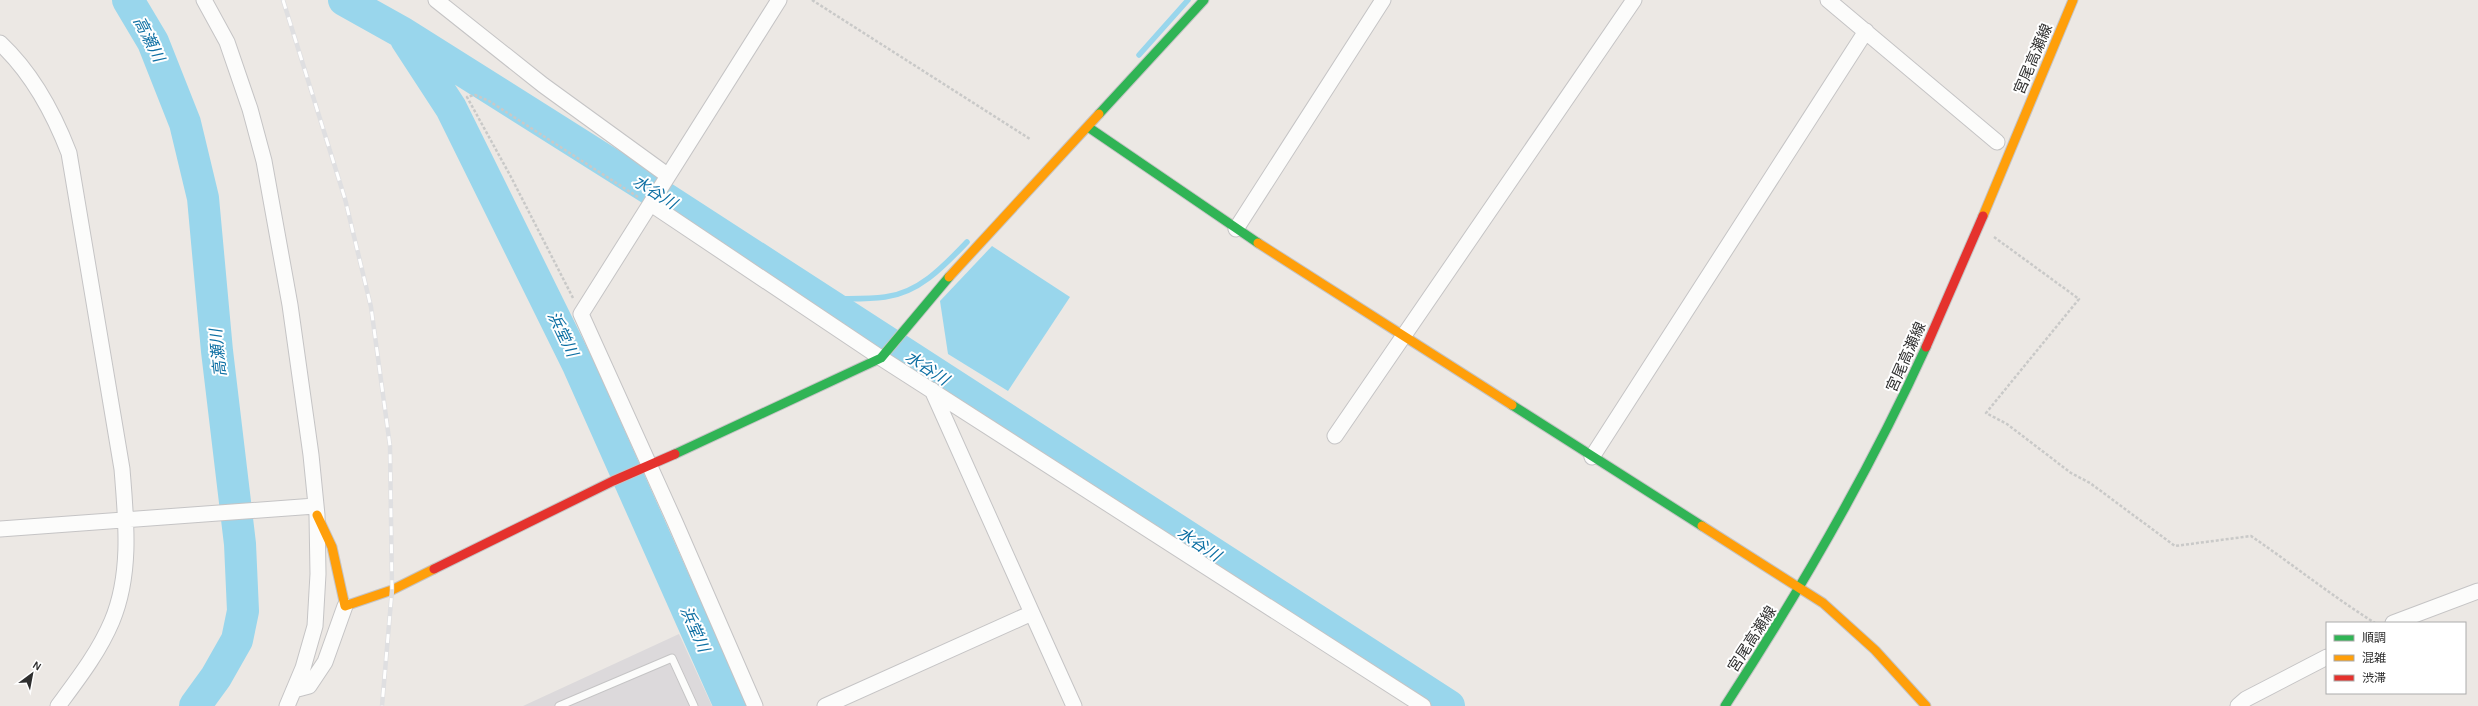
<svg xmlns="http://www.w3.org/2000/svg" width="2478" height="706" viewBox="0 0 2478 706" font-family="Karla,'Noto Sans JP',sans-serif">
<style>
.industrial{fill:#dcd9db}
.water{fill:#99d6ec}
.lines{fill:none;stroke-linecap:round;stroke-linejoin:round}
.stream{stroke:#99d6ec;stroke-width:5.5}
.river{stroke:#99d6ec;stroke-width:32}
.lane-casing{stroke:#c5c4c5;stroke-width:9}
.street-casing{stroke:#c5c4c5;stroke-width:17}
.fast-casing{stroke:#c5c4c5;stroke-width:11}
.slow-casing{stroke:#c5c4c5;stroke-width:11}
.jam-casing{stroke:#c5c4c5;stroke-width:11}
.path{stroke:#c9c9c8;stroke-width:2.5;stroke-dasharray:3 2;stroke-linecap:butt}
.lane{stroke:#fcfcfb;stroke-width:7}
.street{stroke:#fcfcfb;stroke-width:15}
.fast{stroke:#30b455;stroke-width:9}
.slow{stroke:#ff9f0a;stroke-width:9}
.jam{stroke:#e5322d;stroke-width:9}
.rail-casing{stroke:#dfdfe1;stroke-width:4.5}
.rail{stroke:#fff;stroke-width:3;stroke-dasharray:9;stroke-linecap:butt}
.labels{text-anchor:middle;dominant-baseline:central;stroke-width:4;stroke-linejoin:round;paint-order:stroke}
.street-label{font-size:15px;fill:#2e2e2e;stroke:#fff}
.water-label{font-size:16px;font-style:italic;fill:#0d6fa3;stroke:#fff}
</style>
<rect width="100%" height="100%" fill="#ece8e4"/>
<path class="industrial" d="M679,634l33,72h-189z"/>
<path class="water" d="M992,246l78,51 -62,94 -60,-37 -8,-53z"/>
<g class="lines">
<path class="stream" d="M1139,55l49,-55
M821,299c21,-1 43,1 64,-2 34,-4 59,-31 82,-55"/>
<path class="river" d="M128,0l25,42 32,81 18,75 14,153 23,193 3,67 -6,29 -21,37 -21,29
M344,0l59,33 263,166 783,507
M406,39l45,69 127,257 152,341"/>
<g class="lane-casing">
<path id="lane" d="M559,706l113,-48 22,48"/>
</g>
<g class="street-casing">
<path id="street" d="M204,0l23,42 23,67 14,52 26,144 21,150 6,60 1,59 -3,52 -12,42 -16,38
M436,0l107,85 124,90
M1828,0l169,142
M0,43c31,29 54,71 69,110l53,316c4,50 10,104 -10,152 -13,31 -34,58 -54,85
M651,204l230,154 542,348
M1236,229l147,-229
M932,390l100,223
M1335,436l299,-436
M1592,457l274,-426
M0,529l315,-23
M2393,623l85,-32
M294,690l15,-4 16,-24 20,-56
M755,706l-80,-184 -94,-208 198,-314
M825,706l207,-93 42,93
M2238,706l8,-7 81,-42"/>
</g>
<g class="fast-casing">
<path id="fast" d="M1099,114l105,-114
M1088,127l170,116
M1512,405l190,121
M675,454l206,-96 68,-81
M1725,706c75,-115 144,-234 201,-359"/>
</g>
<g class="slow-casing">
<path id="slow" d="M1983,216l90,-216
M1258,243l254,162
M949,277l150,-163
M317,515l15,32 13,59 47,-16 42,-21
M1702,526l121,77 52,47 51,56"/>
</g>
<g class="jam-casing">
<path id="jam" d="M1926,347l57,-131
M434,569l179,-88 62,-27"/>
</g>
<path class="path" d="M812,0l218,139
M1994,237l85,62 -93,114 21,11 64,49 19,10 85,63 76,-10c41,28 81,60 124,87
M573,298l-62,-121 -44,-80 8,-2 14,6 149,96"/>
<use href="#lane" class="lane"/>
<use href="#street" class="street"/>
<use href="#fast" class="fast"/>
<use href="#slow" class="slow"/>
<use href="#jam" class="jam"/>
<g class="rail-casing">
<path id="rail" d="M283,0l62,199 26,108 19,139 2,144 -10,116"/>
</g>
<use href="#rail" class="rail"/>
</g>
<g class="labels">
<g class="street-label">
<text transform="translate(2033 59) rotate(-67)">宮尾高瀬線</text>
<text transform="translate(1906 357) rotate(-66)">宮尾高瀬線</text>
<text transform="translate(1752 639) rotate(-57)">宮尾高瀬線</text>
</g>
<g class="water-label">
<text transform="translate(149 39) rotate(63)">高瀬川</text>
<text transform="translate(655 192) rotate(32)">水谷川</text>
<text transform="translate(563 334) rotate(64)">浜堂川</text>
<text transform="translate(218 353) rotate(-96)">高瀬川</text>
<text transform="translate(927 368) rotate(33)">水谷川</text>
<text transform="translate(1199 544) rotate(33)">水谷川</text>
<text transform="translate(695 629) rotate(66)">浜堂川</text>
</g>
</g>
<rect x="2326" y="622" width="140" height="72" fill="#ffffff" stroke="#ababab"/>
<rect x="2334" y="635" width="20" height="6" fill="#30b455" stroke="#ababab"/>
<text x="2362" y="642" font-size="12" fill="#2e2e2e">順調</text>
<rect x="2334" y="655" width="20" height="6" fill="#ff9f0a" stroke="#ababab"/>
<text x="2362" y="662" font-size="12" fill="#2e2e2e">混雑</text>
<rect x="2334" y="675" width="20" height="6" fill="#e5322d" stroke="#ababab"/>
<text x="2362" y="682" font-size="12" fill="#2e2e2e">渋滞</text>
<g transform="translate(32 674) rotate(32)" stroke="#ffffff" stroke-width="3" paint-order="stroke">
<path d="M0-3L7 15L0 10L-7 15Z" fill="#2e2e2e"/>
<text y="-6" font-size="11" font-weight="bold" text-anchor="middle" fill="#2e2e2e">N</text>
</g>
</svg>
